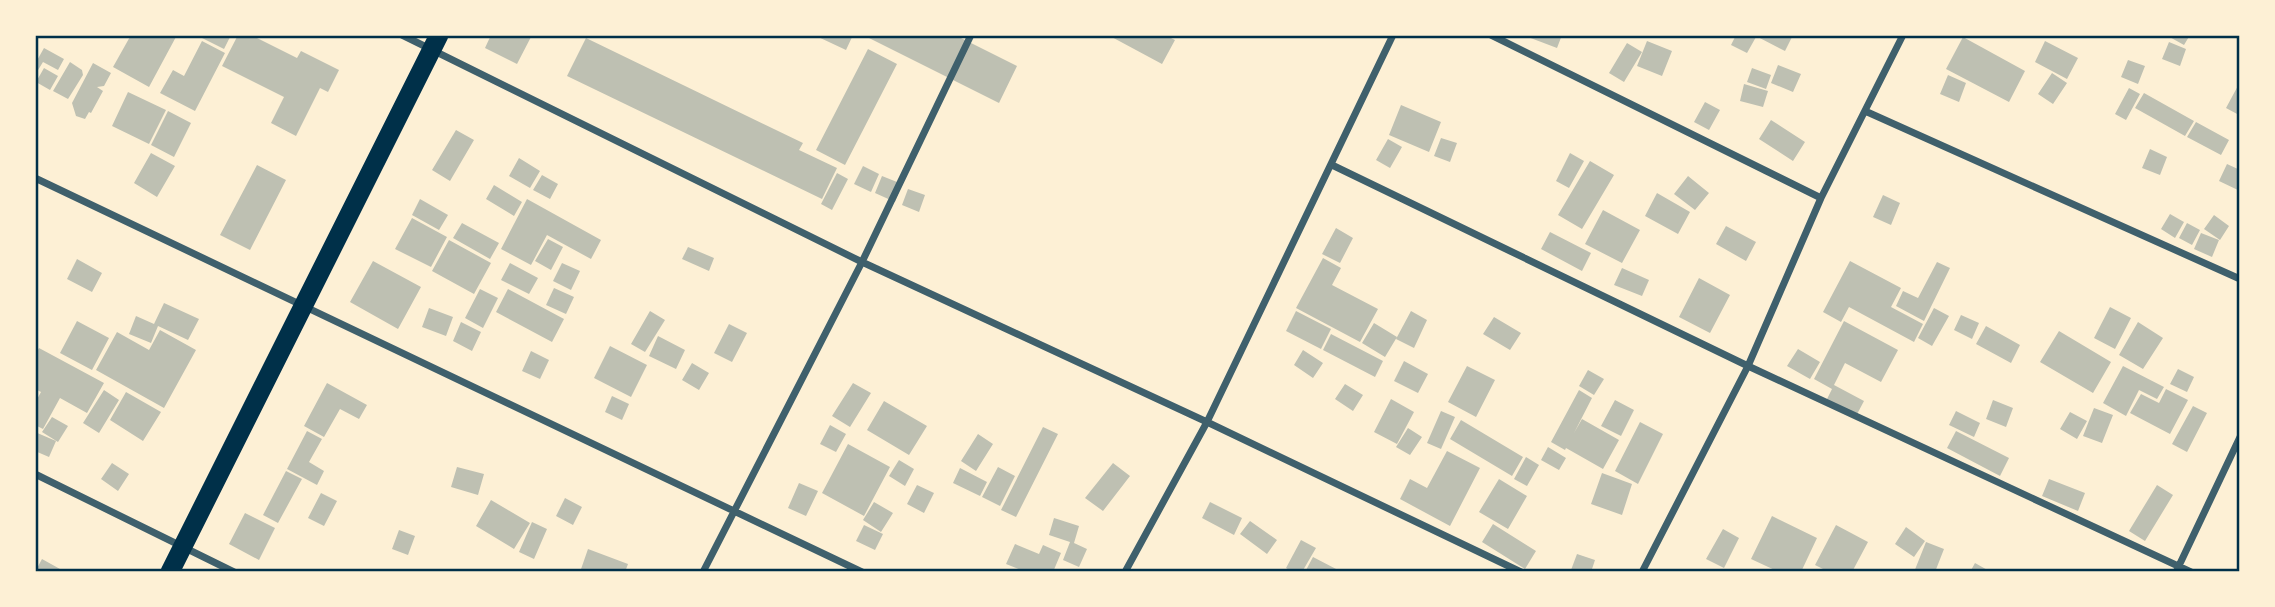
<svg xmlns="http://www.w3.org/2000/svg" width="2275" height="607" viewBox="0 0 2275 607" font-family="'Crimson Pro',serif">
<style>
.building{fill:#bec0b2}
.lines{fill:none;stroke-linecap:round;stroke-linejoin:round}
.minor{stroke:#3f606c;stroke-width:7}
.trunk{stroke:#003049;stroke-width:19}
.neatline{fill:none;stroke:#003049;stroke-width:2.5}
</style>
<rect width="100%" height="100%" fill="#fdf0d5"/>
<path class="building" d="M131,35h46l-28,52 -36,-20z
M196,35h35l-7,14z
M238,35h13l46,23 4,-7 38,19 -11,22 -8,-4 -24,48 -25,-13 13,-26 -62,-31z
M491,35h41l-15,29 -32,-16z
M814,35h39l-7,15z
M863,35h92l62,31 -18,37z
M1108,35h57l10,5 -13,24z
M1523,35h39l-5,13z
M1736,35l20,2 -9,16 -16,-8z
M1754,35h39l-8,16z
M2166,35h24l-6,10z
M1963,37l62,34 -16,31 -63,-33z
M586,38l217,105 -4,7 38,18 -15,31 -255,-123z
M202,41l23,12 -30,58 -35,-18 13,-23 11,6z
M1647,41l25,10 -10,25 -25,-10z
M2045,41l33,17 -11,21 -32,-17z
M2169,42l17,7 -6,17 -18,-7z
M1627,43l15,9 -18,30 -15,-9z
M44,48l20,11 -6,11 -15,-8 -8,13v-11z
M868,49l29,15 -52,101 -29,-15z
M2128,60l17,6 -7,18 -17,-7z
M70,62l12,8 1,5 -15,24 -15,-8z
M93,63l18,10 -7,13 -7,1 6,4 -12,22 -2,-1 -4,7 -9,-3 -4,-13z
M1778,65l23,9 -8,18 -22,-9z
M44,68l14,8 -8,14 -14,-8z
M1752,68l19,7 -5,14 -19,-7z
M2052,73l15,10 -14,21 -15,-10z
M1948,75l18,8 -7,19 -19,-8z
M2240,82v31l-1,2 -13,-7z
M1744,84l24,7 -5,16 -23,-6z
M2129,88l11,6 -14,26 -11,-6z
M128,92l38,18 -17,34 -37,-18z
M2144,93l50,28 -9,15 -50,-28z
M1705,102l15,8 -11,20 -15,-8z
M1401,105l40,17 -12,30 -40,-17z
M168,111l23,12 -17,34 -23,-12z
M1771,120l34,22 -12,19 -34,-22z
M2196,122l33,18 -8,15 -34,-18z
M456,130l18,10 -24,41 -18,-11z
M1441,138l16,5 -7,19 -16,-6z
M1388,139l14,8 -12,21 -14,-8z
M2150,149l17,8 -7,18 -18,-7z
M151,153l24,13 -18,31 -23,-14z
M1570,153l14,8 -15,27 -13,-7z
M519,158l21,13 -10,17 -21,-12z
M1590,161l24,14 -32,54 -24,-14z
M2227,164l13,6v21l-21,-10z
M257,165l29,15 -36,70 -30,-15z
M863,166l16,8 -8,18 -17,-8z
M837,173l11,6 -16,31 -11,-6z
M542,175l16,9 -8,15 -17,-9z
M882,176l20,8 -7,18 -20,-9z
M1688,176l21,17 -14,17 -21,-16z
M494,185l28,17 -8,14 -28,-17z
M908,189l17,6 -6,17 -17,-7z
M1657,193l33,19 -12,22 -33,-18z
M1883,195l17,8 -9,22 -18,-8z
M420,199l28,16 -9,15 -27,-15z
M527,199l74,41 -10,19 -44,-24 -16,30 -30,-16z
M1603,210l37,20 -18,33 -37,-19z
M2170,214l14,8 -9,16 -14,-9z
M2214,215l15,11 -9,14 -16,-11z
M412,218l35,19 -16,30 -36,-18z
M462,223l37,20 -9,16 -37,-21z
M2187,223l13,7 -8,15 -13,-7z
M1726,226l30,16 -10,19 -30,-17z
M1336,228l17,10 -13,25 -18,-9z
M1550,232l41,21 -9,18 -41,-22z
M2201,233l18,7 -7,17 -18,-8z
M548,239l15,8 -12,23 -16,-9z
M449,240l42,23 -17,31 -42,-23z
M688,247l26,11 -5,13 -27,-12z
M1323,258l18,10 -9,17 46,24 -18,33 -64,-34z
M77,259l25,14 -10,19 -25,-13z
M373,261l48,26 -23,42 -48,-27z
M1850,261l51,27 -10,19 32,17 -9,18 -65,-35 -8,15 -18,-10z
M1937,262l13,6 -26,53 -28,-15 7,-15 15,7z
M510,263l28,15 -9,16 -28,-14z
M562,263l18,8 -9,19 -18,-9z
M1622,268l27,12 -7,16 -28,-11z
M1699,278l31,17 -20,38 -31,-16z
M554,288l20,9 -8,17 -20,-9z
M480,289l18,9 -15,30 -18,-10z
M508,289l56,30 -12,23 -56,-30z
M164,303l35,16 -11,21 -30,-14 -7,17 -22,-9 7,-18 18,8z
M2110,307l21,11 -16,31 -21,-11z
M429,308l24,9 -7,19 -24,-9z
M1934,308l15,8 -17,30 -14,-8z
M650,311l15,9 -20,32 -14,-8z
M1296,311l35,18 -10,20 -35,-18z
M1411,311l16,9 -13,28 -18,-9z
M1961,315l18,8 -7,16 -18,-9z
M1494,317l27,16 -11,17 -27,-16z
M77,321l32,17 -17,32 -32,-17z
M1844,321l54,29 -17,32 -36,-19 -11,22 30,16 -9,17 -30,-15 7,-14 -18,-10z
M461,322l20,10 -9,19 -19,-10z
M2138,322l25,16 -20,31 -24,-14z
M1374,323l23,14 -12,20 -23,-14z
M729,324l18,9 -15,29 -18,-9z
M1986,326l34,19 -9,18 -35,-19z
M160,330l36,20 -32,58 -68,-38 21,-38 32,18z
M2059,331l52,31 -18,31 -53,-31z
M1331,334l52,27 -8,16 -52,-27z
M658,336l27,14 -9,19 -27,-13z
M610,346l37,19 -16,32 -37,-19z
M39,348l65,35 -17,30 -27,-15 -17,31 -8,-4v-22l6,-11 -6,-3v-34z
M1798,349l22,13 -10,17 -23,-13z
M1303,350l20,13 -10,15 -19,-13z
M531,351l18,9 -9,19 -18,-8z
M1404,361l24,13 -10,19 -24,-12z
M692,363l17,10 -10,17 -17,-10z
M1467,366l28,14 -19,37 -28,-15z
M2123,366l41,21 -7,12 -18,-9 -13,26 -23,-13z
M2178,369l16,8 -7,15 -17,-8z
M1588,370l16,9 -10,16 -15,-9z
M327,383l40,22 -8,14 -19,-10 -16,28 -20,-11z
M853,383l18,10 -21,34 -18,-11z
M1345,384l18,11 -10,16 -18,-12z
M2166,389l22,11 -18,34 -40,-21 11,-19 18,9z
M104,390l15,10 -20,33 -16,-10z
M1579,390l13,8 -18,35 8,-14 37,21 -16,29 -37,-21 -1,2 -14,-8z
M126,392l35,20 -18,29 -33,-21z
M612,396l17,8 -7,16 -17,-8z
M1391,399l23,13 -17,32 -23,-12z
M1615,400l19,10 -13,26 -20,-10z
M1993,400l20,8 -7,19 -20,-8z
M884,401l43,25 -18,29 -42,-25z
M2193,406l14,7 -20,39 -15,-8z
M2094,408l19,7 -11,28 -19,-7z
M1441,411l14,6 -14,32 -14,-6z
M1956,411l24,12 -6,14 -25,-12z
M2070,412l17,9 -10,18 -17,-10z
M52,417l16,9 -10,16 -16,-10z
M1461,420l62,37 -11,19 -62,-37z
M1640,422l23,12 -25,50 -23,-13z
M830,425l16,9 -10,18 -16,-8z
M1043,427l15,7 -42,83 -15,-7z
M1408,428l14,9 -12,18 -14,-8z
M307,431l15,8 -13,23 15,9 -7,14 -30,-16z
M1956,431l53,27 -9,18 -53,-28z
M35,432l21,9 -7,16 -14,-6z
M978,434l15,10 -17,27 -15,-10z
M848,444l42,23 -26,49 -42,-23z
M1548,447l18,11 -7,12 -18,-10z
M1447,451l33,17 -30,58 -50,-27 10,-20 17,9z
M1526,457l13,8 -12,21 -13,-7z
M899,460l15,9 -9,17 -16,-10z
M112,463l17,11 -11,17 -17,-12z
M1113,463l17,13 -27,35 -18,-13z
M457,467l27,7 -6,21 -27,-8z
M998,467l17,9 -15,30 -18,-9z
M960,468l27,14 -7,14 -27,-13z
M286,471l16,8 -24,44 -15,-8z
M1602,473l30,11 -10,31 -31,-11z
M1499,479l28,17 -19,33 -29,-17z
M2049,479l36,14 -7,18 -36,-15z
M799,483l19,8 -12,25 -18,-8z
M917,485l17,8 -10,20 -17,-9z
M2157,485l16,10 -28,46 -16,-10z
M321,493l16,8 -13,25 -16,-8z
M565,498l17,9 -9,18 -17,-9z
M491,500l39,23 -16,26 -38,-23z
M874,502l19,11 -12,19 -18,-12z
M1210,502l32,16 -8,17 -32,-17z
M245,513l30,15 -16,32 -30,-16z
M1772,516l45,22 -16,34h-22l-28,-13z
M1054,518l25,8 -5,17 13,6 -8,18 -16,-7 7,-18 -21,-7z
M1250,521l27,19 -10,14 -27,-20z
M532,522l15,7 -13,30 -15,-7z
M1493,524l43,27 -11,18 -43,-27z
M864,525l19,9 -8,16 -19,-9z
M1836,525l32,17 -16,30h-23l-14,-7z
M1906,527l19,14 -11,16 -19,-13z
M1723,529l16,9 -15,30 -18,-9z
M399,530l16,6 -7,19 -16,-6z
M1301,540l15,8 -14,24h-10l-6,-4z
M1926,542l18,7 -9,23h-21z
M1015,544l24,10 4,-9 18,8 -8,19h-27l-20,-8z
M588,549l40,15 -3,8h-45z
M1577,554l18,6 -4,12h-14l-6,-2z
M1313,557l25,13 -1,2h-32z
M42,559l18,10 -2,3h-23z
M1975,563l16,9h-21z"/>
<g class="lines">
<path class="minor" d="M402,35l460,227 345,160 314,150
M1491,35l330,163
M1865,111l375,168
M1332,165l416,201 443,206
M35,178l827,394
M35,474l199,98
M703,572l159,-310 109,-227
M1125,572l82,-150 186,-387
M1642,572l106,-206 73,-168 82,-163
M2176,572l64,-135"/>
<path class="trunk" d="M170,572l269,-537"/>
</g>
<rect width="2275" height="607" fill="none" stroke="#fdf0d5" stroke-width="74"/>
<rect x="37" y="37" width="2201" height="533" class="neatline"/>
</svg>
